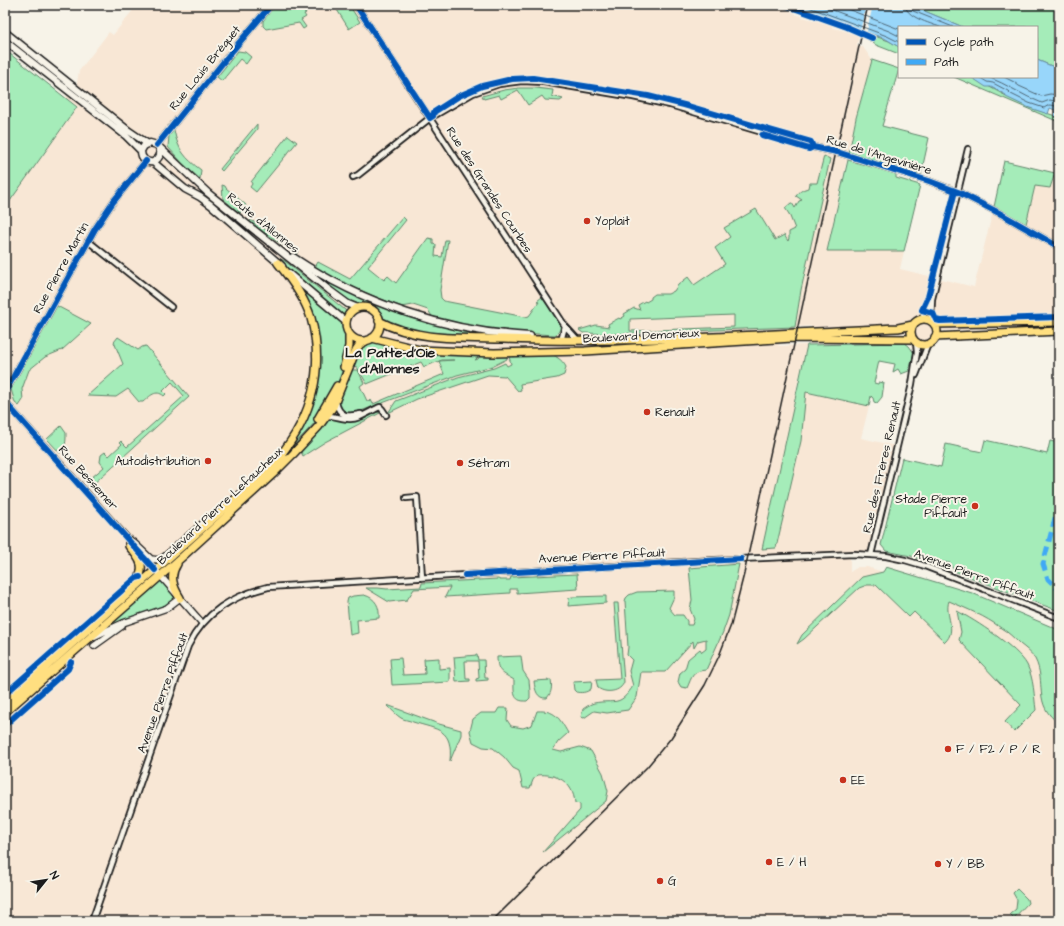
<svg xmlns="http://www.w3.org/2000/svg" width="1064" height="926" viewBox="0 0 1064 926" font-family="'Architects Daughter',sans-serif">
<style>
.built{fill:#f8e7d5;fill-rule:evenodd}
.green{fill:#a5ecb9;stroke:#60846a;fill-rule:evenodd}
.water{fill:#98d6fa;stroke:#668ca1}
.pier{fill:#f7f3e8}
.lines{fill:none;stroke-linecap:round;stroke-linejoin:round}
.shore{stroke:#4e6675;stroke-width:1}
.minor-casing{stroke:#1c1c1c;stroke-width:8}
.tertiary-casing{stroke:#1c1c1c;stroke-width:8}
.secondary-casing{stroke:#1c1c1c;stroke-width:9}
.primary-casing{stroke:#1c1c1c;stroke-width:10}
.minor{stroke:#f7f3e8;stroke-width:4.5}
.tertiary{stroke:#f7f3e8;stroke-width:5.5}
.secondary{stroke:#f7f3e8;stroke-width:6}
.primary{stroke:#ffdf80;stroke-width:7}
.rail{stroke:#1c1c1c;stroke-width:1.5}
.quiet{stroke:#3fa9f5;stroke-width:5;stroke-dasharray:10 5;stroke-linecap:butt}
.cycleway-casing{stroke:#f7f3e8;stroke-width:8}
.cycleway{stroke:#0057b8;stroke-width:6}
.poi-dot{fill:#c8321e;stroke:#f7f3e8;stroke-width:1.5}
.labels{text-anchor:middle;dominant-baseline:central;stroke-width:4;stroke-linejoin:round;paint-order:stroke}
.street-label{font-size:12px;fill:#1c1c1c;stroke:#f7f3e8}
.poi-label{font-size:12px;fill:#1c1c1c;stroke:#f7f3e8;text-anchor:start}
.quarter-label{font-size:14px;font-weight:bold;fill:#1c1c1c;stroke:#f7f3e8}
</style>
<rect width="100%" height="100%" fill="#f7f3e8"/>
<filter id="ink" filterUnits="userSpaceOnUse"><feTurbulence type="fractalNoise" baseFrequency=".025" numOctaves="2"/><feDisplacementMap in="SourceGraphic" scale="8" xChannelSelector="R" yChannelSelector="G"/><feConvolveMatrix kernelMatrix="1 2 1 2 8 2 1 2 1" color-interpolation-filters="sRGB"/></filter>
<g filter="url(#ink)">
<path class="built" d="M137,5h642l12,4 6,6 5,1v1l31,8 -1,3 14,3h2l1,-2 10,6 -2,10 6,2 9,13 -16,58 -29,133h77l-4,18 74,18 20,-80 32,17 9,-38 15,2 9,-27v100l-4,12 4,2v51l-122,5 -2,6 -2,4 -8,4 -7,-2 -5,-4 -2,-6 -102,2 2,-9 -16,1 -17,19 29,-1 -11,45 73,16 -8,32 35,8 -25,109 -21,-1v18l8,-5h9l16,5 3,-5 86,26 87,37v291h-1054v-713l72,-101 -12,-9 12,-15 2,-12 30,-39 4,3zM737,554h21v1l-3,4 -2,4 -14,1z"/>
<path class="green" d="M275,5h30l-3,2 4,6 -2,1 2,3 -5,3 5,7 -3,2 -4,-6 -33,6 -3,-3v-5z
M334,5h15l11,17 -11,7z
M910,5h149v64l-22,-9v-33h-74z
M866,33l23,8 10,6v7l-23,-9 -11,-7z
M5,50l72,57 -72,101z
M238,51l7,1 6,5 -5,7 -6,-5 -18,22 -5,-4z
M872,60l27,9 -17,57 47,12 -8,36 -72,-21 7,-35z
M954,77h17l56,30 32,10v5z
M519,88h16l18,2 -1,6 11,3 -3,2 -15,-1 -3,-4 -14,9 -10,-15 -17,9 -2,-4 -15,4 -2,-3 22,-6z
M257,124v5l-35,42 -2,-2z
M174,130c4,20 11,28 27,40l-1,9 -17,-15 -15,-17 1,-11z
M288,135l9,7 -41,50 -6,-5 2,-3 -1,-2z
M824,156l6,3 -29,131 -6,37 -183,7 -29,-1 -4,-3 17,-5 13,2 -1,-3 11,-6 1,1 5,-3 -1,-2 10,-6 6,2 -2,-5 7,-4 1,1 5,-3v-2l4,-3h13l6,-3 4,-6 10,-8 6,8 31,-21 -10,-16 15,-11 -6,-9 32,-19 19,31 9,-5 4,6 1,-3v-6l6,-3 -6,-15 -4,-6 6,-5h1l3,5 4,-7 3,-1 -6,-4c4,-5 7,-7 13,-8l1,-5h7zM734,315v12l-104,4v-12z
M848,160l48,14v4l24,7 -16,66h-77z
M1004,161l51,12 -5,15 -15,-2 -9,38 -32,-17z
M222,185l3,1 1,2 20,17 -6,8 -17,-14z
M403,217l3,3 -38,47 16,13 4,-4 8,7 32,-45 5,1v5l3,1 -1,11 7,1 3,-17h3l-8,50 1,8 3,3 81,16 4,-1 10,-14 -2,-1 5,-4 18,27c1,5 -1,8 -5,11l-64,-4 -58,-13 -5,-8 -15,-5 -11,2 -33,-13 -40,-18 -14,-9 3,-5 32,17z
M251,220l48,31 -3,3 -47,-32z
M286,252l24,16 100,46 97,21 -82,1 -47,-18c-6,-11 -10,-8 -20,-10 -4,-1 -7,-3 -10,-4z
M274,256l11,5 65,53 -4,8 1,9 -2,33 -11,28 -14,25 -42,45 24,-38 13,-48 -5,-59z
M57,306l34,18 -29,26 -17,7 -16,13 -7,19 1,11 -4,6 -4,-3 -4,-14z
M118,337l20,13 4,-3 4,-1 43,51 -99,90 -7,-8 5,-4 3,3 13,-11 -4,-5 1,-7 4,-3 4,4 13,-12 -2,-2 1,-1 6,6 57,-51 -12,-14 -9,9 3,3 -2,2c-8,-7 -14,0 -21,6h-4l-11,-13 -12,8 -29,-1 36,-32 -9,-22z
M372,338l48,12 59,3 -1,4 -3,3 3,-1 3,-5 26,1v4l-14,7 -36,9 -104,39c-4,-1 -10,-1 -12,-4 -6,-8 5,-28 9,-37l3,-3h5l6,13 -4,3 7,15 4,-1 2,4 71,-30 -5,-13 15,-1h-12l-18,7 -3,-5 -54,22 -10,-17 -5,-1 8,-22z
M905,343l4,3 5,7 -5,18 -8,3 -3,-5 -5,3 2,-8 -16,-3 -5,22 4,1 1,-2 5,1 -2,14 -5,6 -3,-1 -1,-4 -2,-2 -2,10 -63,-14 -5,49 -25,107 -14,1 45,-204z
M547,352c8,4 15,7 19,15l-2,8 -7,3 -37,6 1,6 -3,1 -13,-15 -17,-1 -71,24 -29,14 8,-12 62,-24 36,-9 11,-5 2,3 4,-2 -3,-11z
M377,412l3,1 -55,29 -22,14 -2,-4 1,-6 27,-28h34z
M61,426l5,7c0,9 0,14 -6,20l-13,-14z
M985,440l62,14 3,-13 9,2v168l-30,-11 -1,-6 -9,-4 -5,4 -60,-23 -4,-8 -7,-1 -4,4 -28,-10 -25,-5 -5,-6 21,-87 39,9 5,-23 36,8z
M739,564l-10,51 -6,17 -17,38c-14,1 -14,7 -19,18l-6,-1 -3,-5 2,-9 5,-4 3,-10 12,-10 2,3 4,-3v-10l-8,2 -4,7 -1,-7 -28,31h-24l-4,25 -9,13 -21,3 -13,-2 -10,7 -3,-1 2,-8c3,-2 7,-5 11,-6 21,-4 25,5 39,-17l-4,-15 3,-11 -5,-5 1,-8 -3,-46 1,-3 3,-3 8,-3 37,-1v6l-5,11 6,7h8l4,6v4h5l2,-6 -4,-10 2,-9 -3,-32z
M886,567l86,26 87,37v93c-27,-18 -12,-41 -24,-64 -3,-6 -10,-11 -15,-15 -6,-6 -12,-12 -19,-16 -16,-12 -34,-19 -52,-27 -5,14 9,29 -4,41l-31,-30 -5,5 -33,-32h-9l-8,3 -55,51 -7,5 5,-9 60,-58 21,-5z
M577,574l1,15 -61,4v-4h-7v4l-65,4 5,-10 -36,2 -7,11 -18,2 -23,-14h12l9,1 34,-2 1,-4 76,-4 2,1h10l1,-3z
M160,575l20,23 -5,5 -90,38z
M364,595c12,3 16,12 15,23l-22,2 1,13 -8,2 -3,-33 1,-4 5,-2z
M606,596v7l-38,3 1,-8 3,-1z
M614,603h4l6,79c-3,10 -18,12 -26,6l-2,-8 24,-1z
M957,611c18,9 61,37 70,54 7,14 7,31 9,45l-22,22 -9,-10 16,-17 -62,-65 2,-8z
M477,655l1,5h6l1,18h3v2l-12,1v-2l3,-1 -1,-17h-13l1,18h4v2l-14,1 -2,-25z
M521,656l2,15 6,9 1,12v6l-3,3c-15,1 -13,-10 -13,-21 -11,-7 -17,-7 -17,-23z
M401,658l2,17 22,-1 -1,-15 15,-1v11l11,-1v14l-58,3 -2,-26z
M551,680c1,7 1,12 -4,18 -10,1 -12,-8 -13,-17z
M592,681l-1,8c-5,4 -10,4 -15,3l-2,-2 -1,-8z
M387,705l52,19 22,6v5l-11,26c3,-33 -12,-31 -37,-39 -4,-2 -9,-2 -12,-4 -5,-3 -10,-9 -14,-13z
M499,708h9l-1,12 4,6 12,2 9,-3 5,-14c19,-1 22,7 31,22l-10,9 -5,8 8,2 19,-5 11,4 12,22 5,18 -2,10 -63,51 37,-42v-6l-5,-1c-2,-21 -18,-30 -38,-28l-4,5 -3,8h-7l-4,-17 -6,-3 -9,-11 -11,-9 -10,-1 -10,-5 -3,-11 3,-12 8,-6h15z
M1017,889l10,10 1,4 -14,15 -4,-4 6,-5 1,-9 -4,-7z"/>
<path class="water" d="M791,5h119l53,22h-64v20l-13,-8z
M1037,60l22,9v48l-5,-1 1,-6 -5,-2 -2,6 -21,-7 -21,-10v-2l-15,-8h-5l-15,-10h66z"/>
<path class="pier" d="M866,5h7l-7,30 -6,-3z"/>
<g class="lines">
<path class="shore" d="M803,5l84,31 12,6
M819,5l70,26 10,5
M837,5l62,24
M905,5c1,12 24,18 35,22
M910,5l1,3 2,3 40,16
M979,77l8,5 6,1 15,8 3,3 18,9 15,5 5,-3c6,0 10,2 10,7
M988,77c19,7 35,19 54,26l8,-3 9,2
M1004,77l10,5 5,4 22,10 9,-2 9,1"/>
<g class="minor-casing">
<path id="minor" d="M356,5l209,321 11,12
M157,145l76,-95 38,-45
M353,177l5,-2 72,-57 43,-25 26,-9 23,-3 21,1 90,15 37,8 143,42 24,5 92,29 29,11 43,22 58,33
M88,241l83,66
M921,320l10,-19
M931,321l1,-22 36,-150
M561,341l4,-15
M916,375l12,-31
M5,392l90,-163 18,-27 33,-41
M336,402c3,15 12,15 25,12
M326,416c8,-1 15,3 23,3 10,1 21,-8 31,-12l2,2 4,6
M406,498l11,-1 5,81
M871,555l41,-171 5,-32 -1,-10
M92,921l96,-275c17,-34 44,-50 80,-59l447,-27 139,-6 32,2 19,4 17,5 137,53"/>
</g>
<g class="tertiary-casing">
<path id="tertiary" d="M5,402l123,137
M129,540l4,2 18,17 8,1 5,-3 39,-34 7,-4
M144,557l58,66
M93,637l30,-14 44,-15 13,-10
M94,646l28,-20"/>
</g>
<g class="secondary-casing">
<path id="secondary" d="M5,32l124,99 19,13
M5,41l121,95 15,15
M153,162c6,-3 9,-8 6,-14
M293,257c70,47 154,75 237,79
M282,266l-71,-61 -11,-8 -15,-8 -32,-27c-7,1 -12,-4 -12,-11l3,-5 6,-3 7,2 51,48 121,97 19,14 10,4
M288,273l58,49"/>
</g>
<g class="primary-casing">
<path id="primary" d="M278,263c13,16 27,35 33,55 14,51 1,99 -32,139l-1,3
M346 324a17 17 0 1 1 34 0a17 17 0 1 1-34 0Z
M911 332a13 13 0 1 1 26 0a13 13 0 1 1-26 0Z
M379,321c37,20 83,17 124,18 132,5 264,-5 395,-11l15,-3
M934,324l125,-2
M935,337l124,-6
M372,338l48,12 74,3 91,-2 207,-13 121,1
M344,367l5,-21v-12
M318,419l19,-33
M129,540v6c12,14 17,20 7,39
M177,564c-8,12 -4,23 3,34
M5,703l278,-246
M5,712l177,-155 91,-83 20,-20 26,-28 14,-19 23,-57 4,-6 6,-3"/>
</g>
<use href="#minor" class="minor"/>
<use href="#tertiary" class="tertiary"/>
<use href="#secondary" class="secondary"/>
<use href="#primary" class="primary"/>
<path class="rail" d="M492,921l155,-154 24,-29 34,-53 14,-29 12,-31 13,-51 124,-569"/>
<path class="quiet" d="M1059,503l-16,61 5,15 11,11"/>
<g class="cycleway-casing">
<path id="cycleway" d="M356,5l74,113 3,-2
M785,5l62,22 25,11
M433,116l1,-4 25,-16 23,-10 30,-7 21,-1 115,18 36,9 127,37 2,5
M762,135l47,14 4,-2
M157,145l76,-95 38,-45
M813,147l24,5 92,29 29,11 43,22 58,33
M955,191l-27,106 -6,13 11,3 3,7 4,1 119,-4
M5,392l90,-163 18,-27 33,-41
M5,402l150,168
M465,575l276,-16
M5,694l131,-116 4,-1
M5,725l63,-56 3,-7"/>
</g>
<use href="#cycleway" class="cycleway"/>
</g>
</g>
<g class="poi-dot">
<circle cx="587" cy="221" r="4"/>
<circle cx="647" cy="412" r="4"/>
<circle cx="208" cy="461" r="4"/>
<circle cx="460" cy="463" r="4"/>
<circle cx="975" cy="506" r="4"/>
<circle cx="948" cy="749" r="4"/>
<circle cx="843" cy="780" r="4"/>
<circle cx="769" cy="862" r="4"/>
<circle cx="938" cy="864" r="4"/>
<circle cx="660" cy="881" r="4"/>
</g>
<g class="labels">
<g class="street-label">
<text transform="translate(205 68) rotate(-51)">Rue Louis Bréguet</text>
<text transform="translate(879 155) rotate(17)">Rue de l'Angevinière</text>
<text transform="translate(489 190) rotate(57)">Rue des Grandes Courbes</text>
<text transform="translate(263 223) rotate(39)">Route d'Allonnes</text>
<text transform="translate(61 268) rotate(-61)">Rue Pierre Martin</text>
<text transform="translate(641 336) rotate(-3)">Boulevard Demorieux</text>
<text transform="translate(882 467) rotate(-77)">Rue des Frères Renault</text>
<text transform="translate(88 478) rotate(48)">Rue Bessemer</text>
<text transform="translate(220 506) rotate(-43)">Boulevard Pierre Lefaucheux</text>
<text transform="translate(602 556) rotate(-3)">Avenue Pierre Piffault</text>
<text transform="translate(974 575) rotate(20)">Avenue Pierre Piffault</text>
<text transform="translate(163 693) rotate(-70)">Avenue Pierre Piffault</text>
</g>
<g class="poi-label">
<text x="595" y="221">Yoplait</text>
<text x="655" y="412">Renault</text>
<text x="200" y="461" text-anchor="end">Autodistribution</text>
<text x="468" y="463">Sétram</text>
<text x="967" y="499" text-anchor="end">Stade Pierre<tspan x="967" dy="14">Piffault</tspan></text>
<text x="956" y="749">F / F2 / P / R</text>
<text x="851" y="780">EE</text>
<text x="777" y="862">E / H</text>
<text x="946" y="864">Y / BB</text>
<text x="668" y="881">G</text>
</g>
<g class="quarter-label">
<text x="390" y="353">La Patte-d'Oie<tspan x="390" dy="16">d'Allonnes</tspan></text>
</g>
</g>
<rect width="1064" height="926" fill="none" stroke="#f7f3e8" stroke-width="20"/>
<rect x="10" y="10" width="1044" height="906" fill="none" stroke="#1c1c1c" stroke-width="1.5" filter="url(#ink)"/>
<rect x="898" y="26" width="140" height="52" fill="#f7f3e8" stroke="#9f9d96"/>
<rect x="906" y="39" width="20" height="6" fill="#0057b8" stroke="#9f9d96"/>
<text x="934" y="46" font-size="12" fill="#1c1c1c">Cycle path</text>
<rect x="906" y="59" width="20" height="6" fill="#3fa9f5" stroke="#9f9d96"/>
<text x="934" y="66" font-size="12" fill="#1c1c1c">Path</text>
<g transform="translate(46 880) rotate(60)" stroke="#f7f3e8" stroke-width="3" paint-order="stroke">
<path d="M0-3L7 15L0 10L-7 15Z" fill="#1c1c1c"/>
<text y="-6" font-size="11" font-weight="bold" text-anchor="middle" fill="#1c1c1c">N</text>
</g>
</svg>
